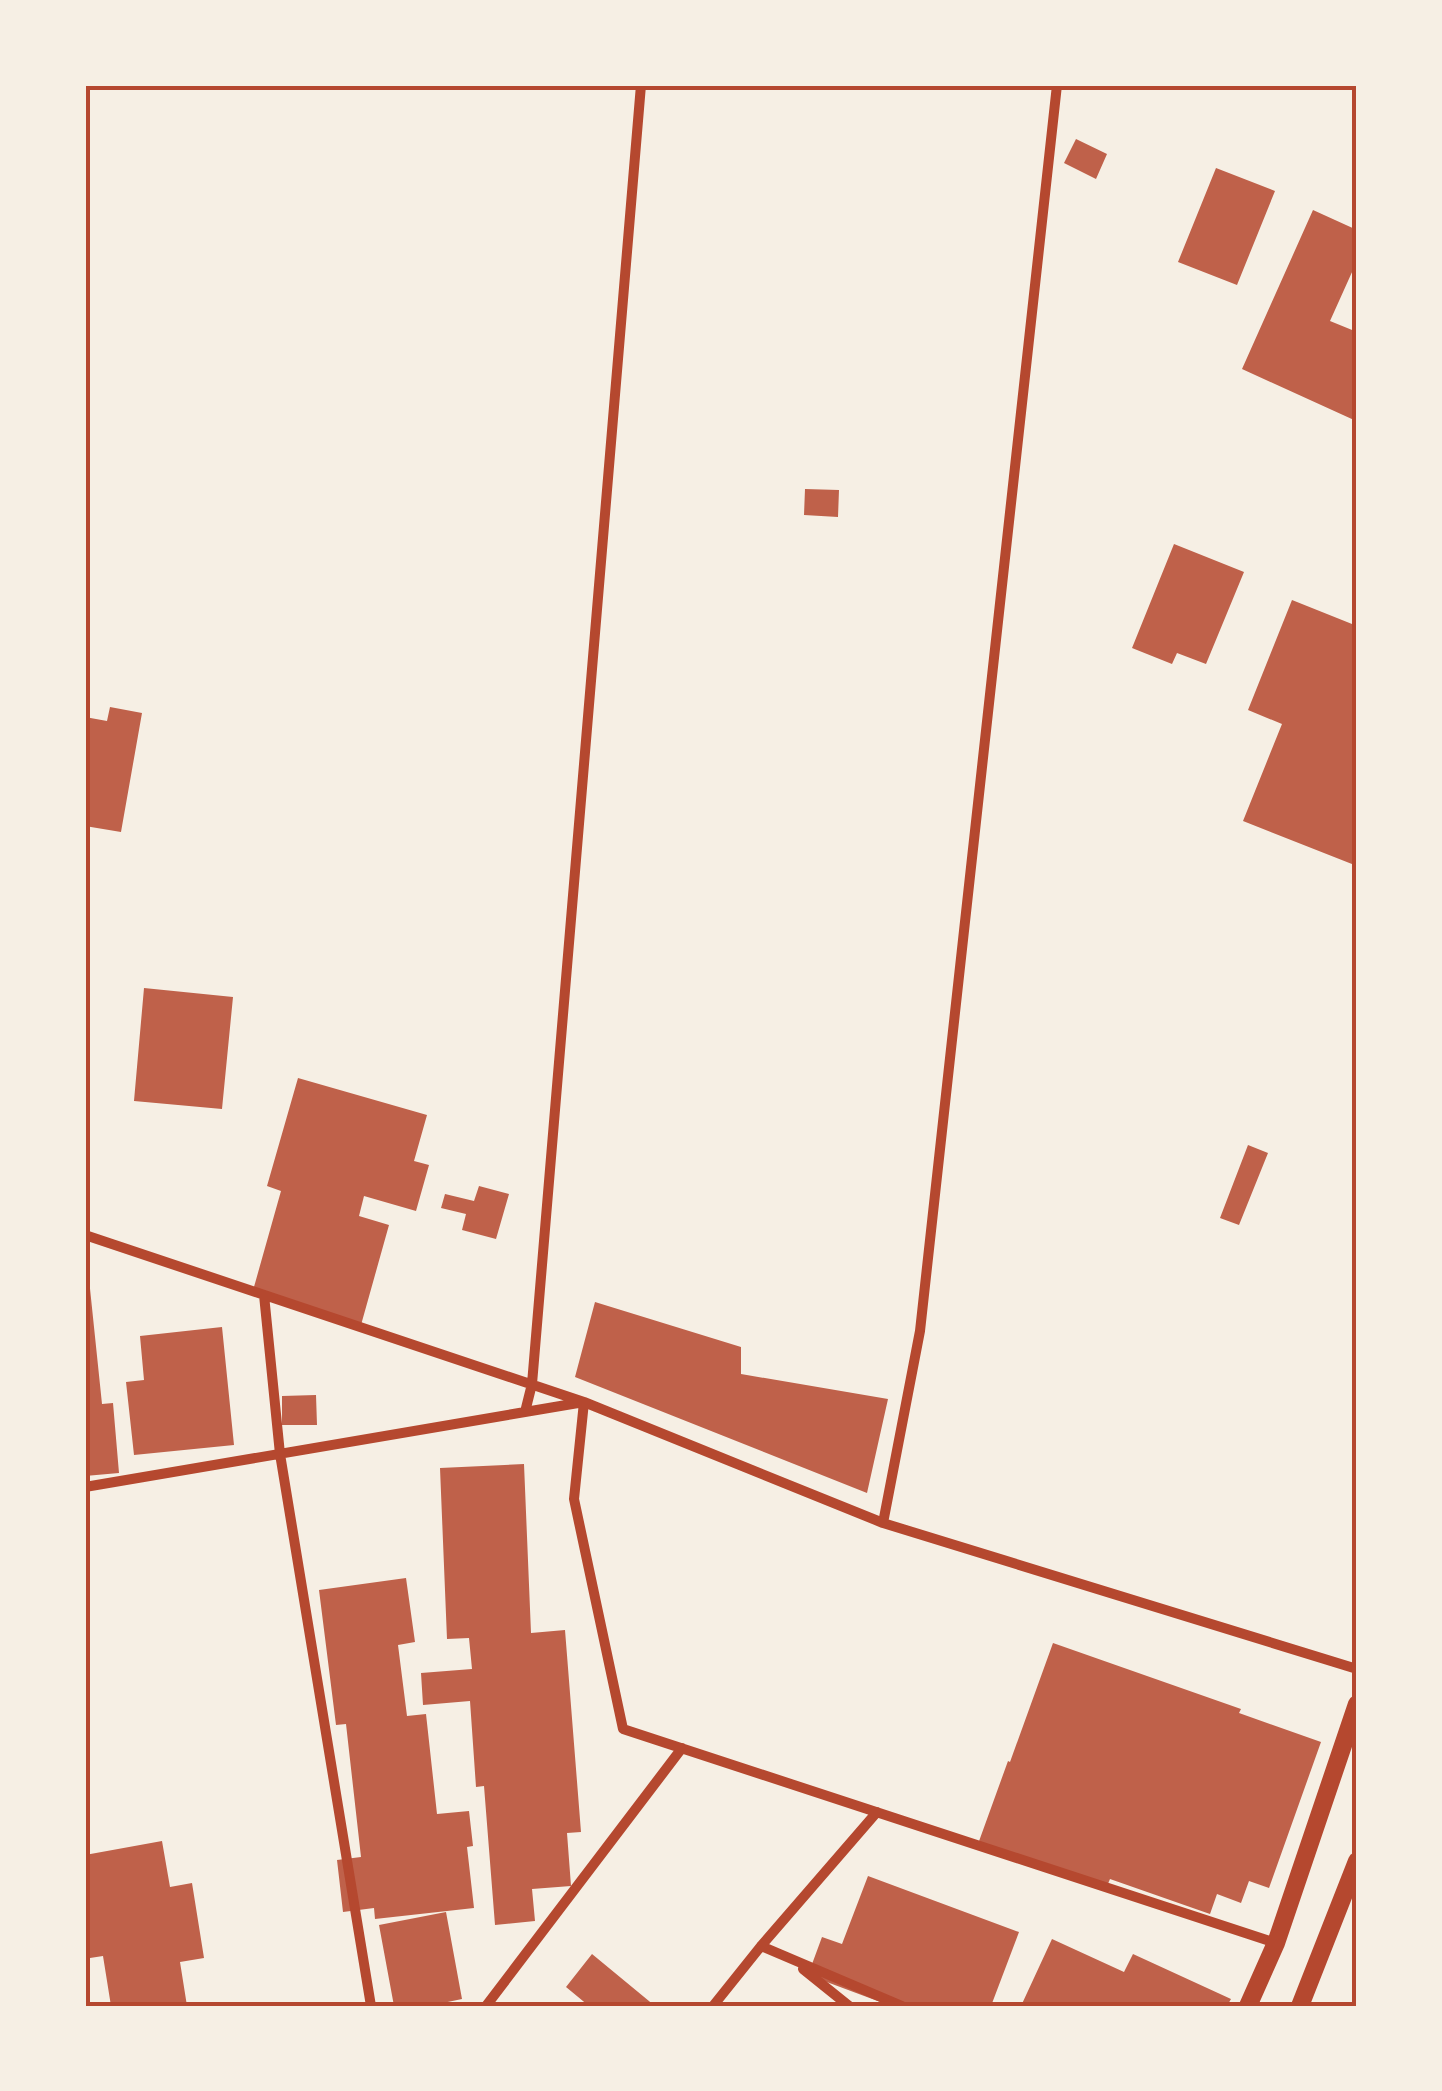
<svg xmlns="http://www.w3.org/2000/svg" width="1442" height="2091" viewBox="0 0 1442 2091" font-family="Georgia,serif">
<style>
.building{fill:#bf614a}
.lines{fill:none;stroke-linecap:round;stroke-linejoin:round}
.minor{stroke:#b5482f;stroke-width:10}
.tertiary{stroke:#b5482f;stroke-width:18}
.neatline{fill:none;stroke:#b5482f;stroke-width:4}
</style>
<rect width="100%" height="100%" fill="#f6efe4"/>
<path class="building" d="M1076,139l31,15 -11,25 -32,-16z
M1216,168l59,23 -38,94 -59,-23z
M1313,210l44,20v31l-27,60 27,11v81l-3,7 -112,-51z
M805,489l34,1 -1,27 -34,-2z
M1174,544l70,28 -38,92 -29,-11 -5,11 -40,-16z
M1292,600l65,26v240l-114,-45 39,-97 -34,-14z
M110,707l32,6 -21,119 -36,-6v-109l22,4z
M144,988l89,9 -11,112 -88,-8z
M298,1078l129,37 -13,46 15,4 -13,46 -52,-15 -5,20 30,9 -28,100 -109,-31 29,-103 -14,-5z
M1248,1145l20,8 -29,72 -19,-7z
M479,1186l30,8 -13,45 -34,-9 4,-16 -25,-6 4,-14 29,7z
M89,1279l13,125 11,-1 6,70 -34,3v-196z
M595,1302l146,45v27l147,25 -21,94 -292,-116z
M222,1327l12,118 -100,10 -8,-73 18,-2 -4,-44z
M316,1395l1,30h-35v-29z
M524,1464l7,169 34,-3 16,202 -14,1 4,53 -39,3 3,32 -40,4 -11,-139 -8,1 -6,-86 -47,4 -2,-32 51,-4 -3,-31 -22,1 -7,-171z
M406,1578l9,64 -17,3 9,71 19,-2 11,100 32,-3 4,35 -6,1 7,61 -99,11 -1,-11 -31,4 -6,-52 24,-3 -15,-133 -10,1 -17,-135z
M1053,1643l188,66 -2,4 82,29 -52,146 -20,-7 -8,22 -24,-9 -7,20 -100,-35 -3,7 -129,-42 30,-83 2,1z
M162,1841l8,46 22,-4 12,75 -24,4 7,44h-76l-8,-50 -13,2 -5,-30v-73z
M868,1876l151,56 -28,74h-100l-83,-31 14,-38 20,7z
M446,1912l16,87 -24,5v2h-44l-15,-81z
M1052,1939l72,33 9,-18 98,45 -4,7h-206z
M592,1954l63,52h-66l-23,-19z"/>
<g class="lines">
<path class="minor" d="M85,1235l499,167 299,121 474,146
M264,1295l16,159 91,552
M525,1412l7,-28 109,-1299
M85,1487l499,-85 -10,97 49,230 653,214
M883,1523l37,-192 137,-1246
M761,1946l141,60
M803,1969l46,37
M486,2006l196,-258
M713,2006l48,-60 116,-134"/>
<path class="tertiary" d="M1248,2006l28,-63 81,-239
M1300,2006l57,-145"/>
</g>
<rect width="1442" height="2091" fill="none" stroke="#f6efe4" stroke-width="175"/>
<rect x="88" y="88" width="1266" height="1916" class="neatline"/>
</svg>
